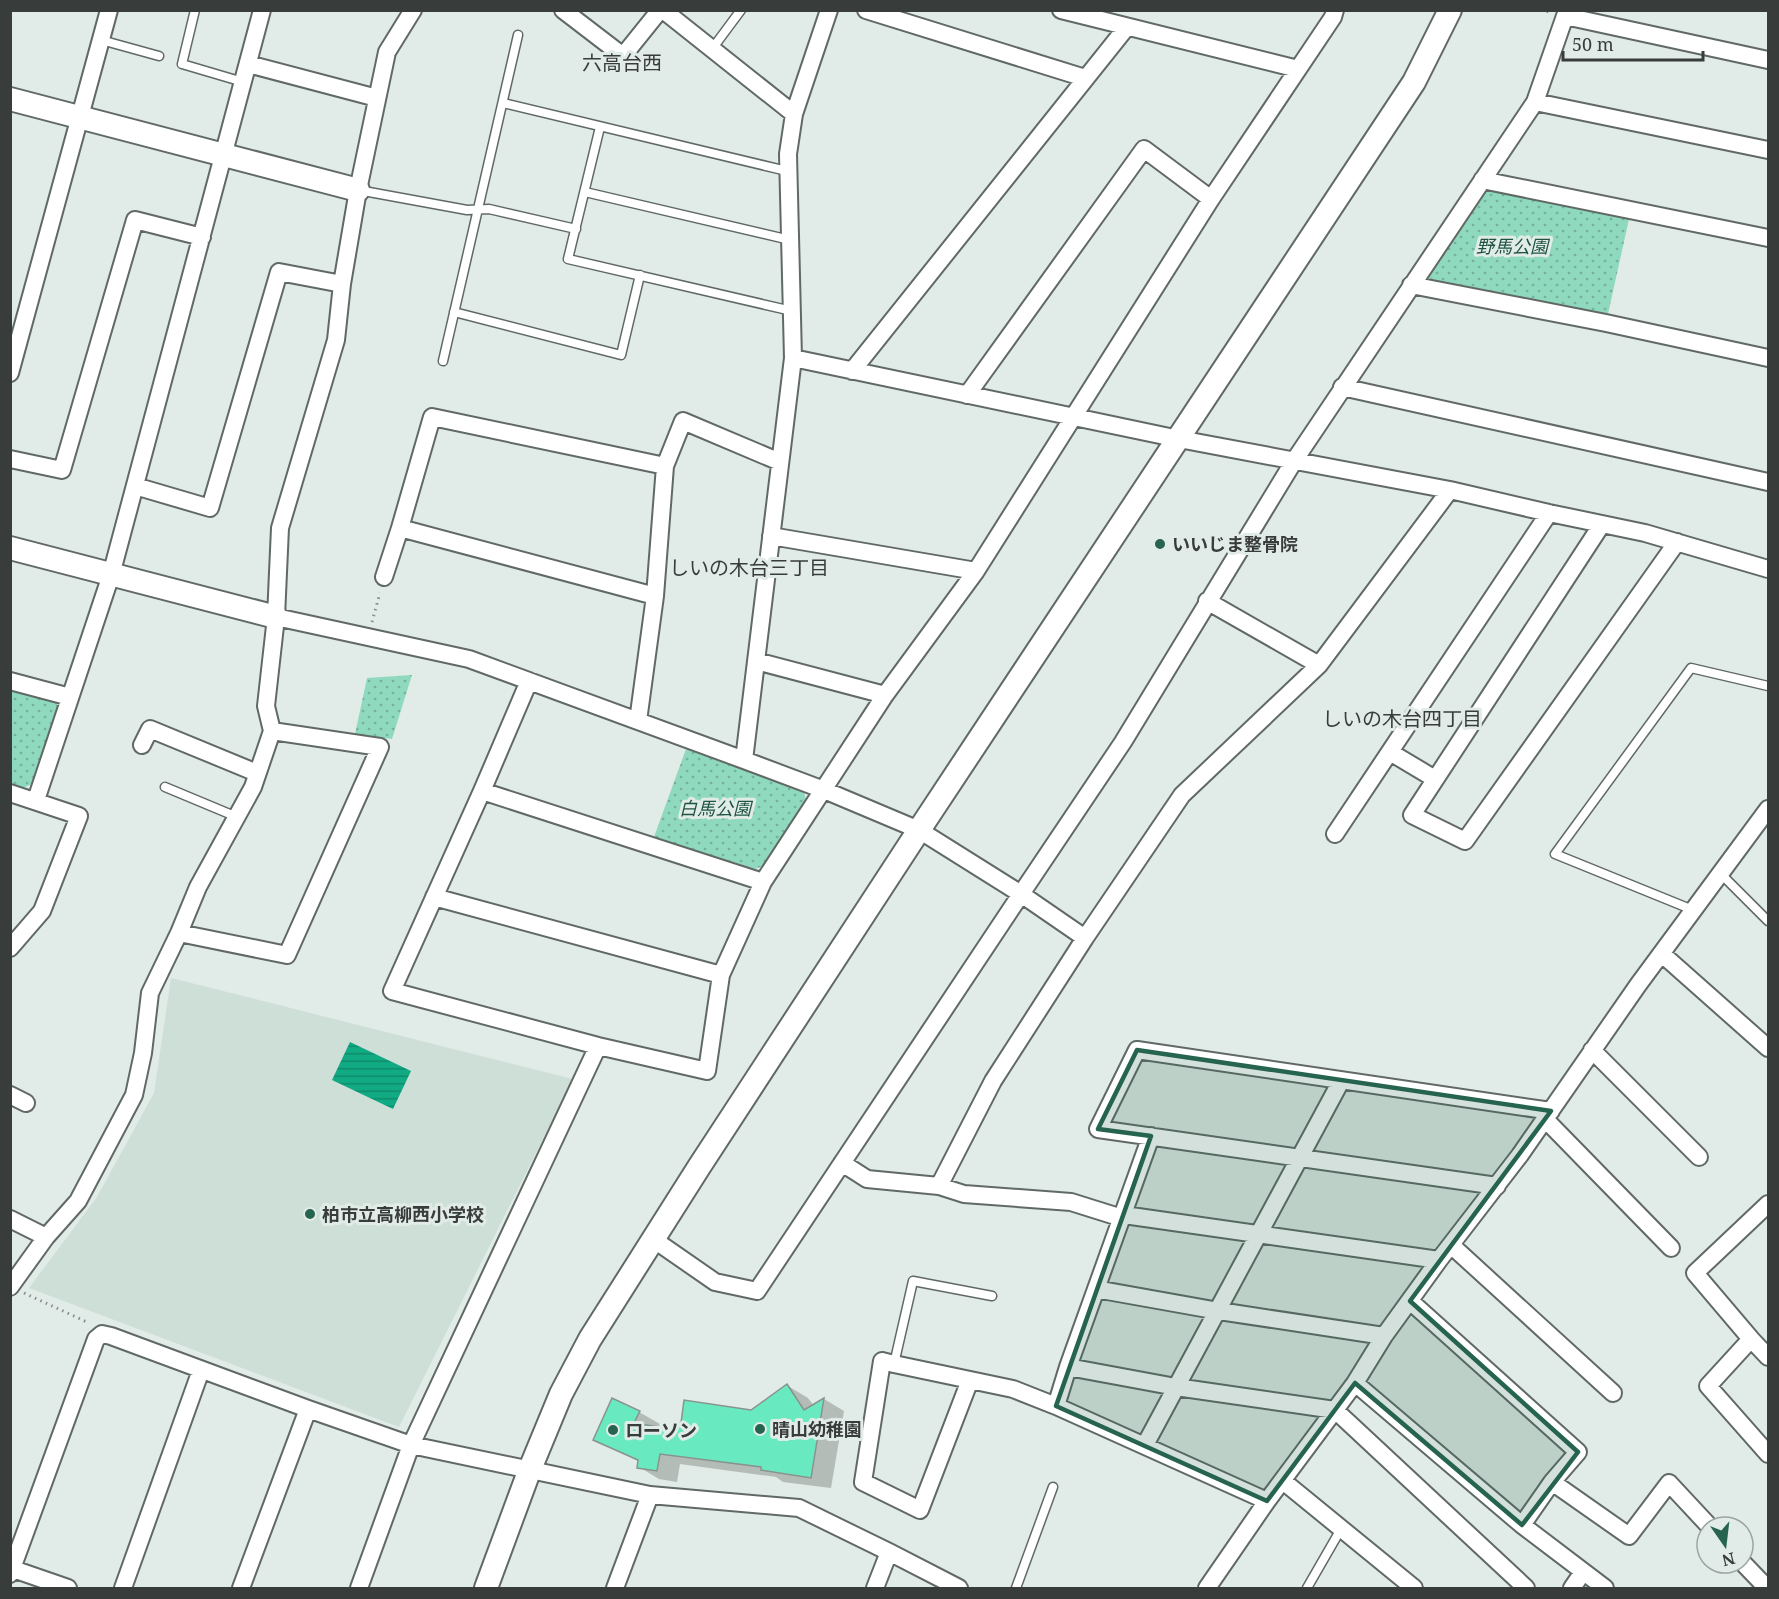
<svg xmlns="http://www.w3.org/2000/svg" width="1779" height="1599" viewBox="0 0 1779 1599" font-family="'Noto Serif','Noto Sans JP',serif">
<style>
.built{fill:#cedfd8}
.park{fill:url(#park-dots)}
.water{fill:url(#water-rules)}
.shadow{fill:#0003}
.building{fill:#69e9bf;stroke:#8a928e;stroke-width:1.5}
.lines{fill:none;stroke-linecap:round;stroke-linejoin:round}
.lane-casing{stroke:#616966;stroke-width:11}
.street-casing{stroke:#616966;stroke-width:20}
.secondary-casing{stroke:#616966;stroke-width:26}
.path{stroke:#858c89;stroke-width:3;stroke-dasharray:1.5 4.5;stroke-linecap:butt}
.lane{stroke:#fff;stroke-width:8}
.street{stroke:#fff;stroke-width:16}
.secondary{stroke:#fff;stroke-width:22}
.marked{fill:#266450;fill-opacity:0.2;stroke:#266450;stroke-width:4.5;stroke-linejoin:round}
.poi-dot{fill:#266450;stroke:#e1ebe7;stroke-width:2}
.labels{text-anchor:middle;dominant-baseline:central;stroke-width:6;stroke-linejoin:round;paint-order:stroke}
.park-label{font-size:18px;font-style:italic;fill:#1f5443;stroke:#e1ebe7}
.poi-label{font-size:18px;font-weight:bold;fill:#383c3a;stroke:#e1ebe7;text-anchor:start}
.neighbourhood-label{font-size:20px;fill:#383c3a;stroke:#e1ebe7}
</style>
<defs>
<pattern id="park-dots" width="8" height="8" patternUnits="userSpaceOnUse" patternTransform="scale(1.5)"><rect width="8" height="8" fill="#8fdabe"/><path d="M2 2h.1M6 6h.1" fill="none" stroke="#76b29b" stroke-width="1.8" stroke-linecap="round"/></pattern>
<pattern id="water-rules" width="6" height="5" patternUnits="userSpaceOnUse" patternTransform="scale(1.5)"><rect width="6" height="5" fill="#10aa83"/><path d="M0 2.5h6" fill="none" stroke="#108c6c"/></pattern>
</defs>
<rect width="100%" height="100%" fill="#e1ebe7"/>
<path class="built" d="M171,978l402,101 -174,348 -370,-139 68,-91 57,-104z"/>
<path class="park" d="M1482,180l149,30 -25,113 -195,-38z
M412,675l-20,64 -37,-5 12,-56z
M10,685l43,12 6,12 -25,74 -11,5 -12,-3z
M686,749l118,43 2,8 -41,65 -10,4 -101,-32z"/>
<path class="water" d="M350,1042l61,29 -18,38 -61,-29z"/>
<path class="shadow" d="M788,1386l20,12 6,8 10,-7 20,12 -13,77 -48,-6 -7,-5 -96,-13 -3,18 -18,-3 -20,-12 1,-5 -45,-23 44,-27 21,12 -2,5 20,3 73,-21z"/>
<path class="building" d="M787,1384l17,26 20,-12 -13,80 -50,-8v-3l-101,-13 -3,17 -20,-3 1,-8 -45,-20 19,-42 28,13 -6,12 43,7 1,-7h3l3,-23 67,10z"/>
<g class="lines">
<g class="lane-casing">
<path id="lane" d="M195,10l-13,54 61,18
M101,40l58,16
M712,49l29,-39
M503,103l284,68
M600,127l-32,132 224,52
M358,190l109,20 22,-1 87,20
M585,192l205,48
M454,312l167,43 19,-80
M443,361l75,-326
M165,787l72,30
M1721,874l47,47
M1693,910l-138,-56 136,-186 77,18
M894,1364l19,-83 79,15
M1016,1588l37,-101
M1307,1588l34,-59"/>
</g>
<g class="street-casing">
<path id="street" d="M563,10l60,46 37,-46
M663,10l131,104
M866,10l219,68
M1061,10l237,59
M248,64l129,34
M1535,102l233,48
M1482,180l286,58
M1411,285l195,38 162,35
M793,358l386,81 271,51 99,23 96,20 123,36
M852,371l274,-343
M10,373l99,-363
M1342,387l426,95
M967,395l177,-246 67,50 122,-182 2,-7
M10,459l52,11 73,-250 67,17
M135,486l75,22 69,-236 63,12
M1602,524l-190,291 53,26 212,-299
M771,536l205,35
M384,577l16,-49
M655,596l-255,-68 32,-111 233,49
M1207,601l112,64
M276,617l193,42 275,101 80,30 95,40 102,64 102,-152 171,-281 241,-359 30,-86 203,44
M756,661l129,34
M10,681l60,16
M529,681l-47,110 -90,200 206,55 109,25 14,-96 42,-93 122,-187 91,-124 235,-372
M638,721l17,-125 10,-130 18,-45 97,41
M142,745l8,-16 107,44
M1390,752l45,27
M744,760l49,-402 -5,-204 6,-40 35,-104
M482,791l281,91
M10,793l69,23 -37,95 -32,37
M36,800l75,-225 151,-565
M1335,834l214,-321
M434,897l287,78
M179,933l108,22 93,-208 -108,-16
M1662,954l106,94
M1592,1050l107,107
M10,1095l16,8
M1545,1119l126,129
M842,1163l25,16 72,7 25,8 107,8 51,16
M939,1186l54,-105 92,-143 97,-143 137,-130 131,-175
M1497,1186l-399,-57 39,-79 414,61
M1768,1204l-73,69 56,66 -43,47 60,68
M1124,1215l315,45
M10,1219l36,18
M653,1239l62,43 42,9 264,-397 64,44
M1451,1245l162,148
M10,1287l36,-50 32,-36 56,-106 9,-42 7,-60 29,-60 19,-46 55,-100 19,-56 -6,-25 10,-89 4,-89 56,-188 6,-56 16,-94 29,-138 26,-42
M1096,1289l123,22 165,25
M1410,1301l168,151 -26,30 -30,43
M1751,1339l17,18
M1068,1367l108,20 159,23 191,178
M970,1380l-50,130 -57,-28 19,-121 12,3 119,25 43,17 211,95
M1355,1383l167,142 83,63
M1056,1406l12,-39 83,-231
M1145,1445l196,-364
M1283,1481l131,107
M1552,1482l77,54 40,-53 41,44
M1743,1563l24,25
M13,1569l55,19
M10,1574l86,-235 6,-5 9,2 197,73 103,36 239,50 149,13 90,44 70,36
M123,1588l78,-218
M241,1588l67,-179
M359,1588l52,-143 187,-399
M615,1588l35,-93
M875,1588l14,-36
M1207,1588l60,-87 88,-118 29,-47 55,-76 81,-105 118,-170 130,-176
M1572,1588l11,-16"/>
</g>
<g class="secondary-casing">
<path id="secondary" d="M10,99l348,91
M10,548l266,69
M486,1588l44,-119 31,-75 29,-55 109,-172 220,-337 495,-748 36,-72"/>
</g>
<path class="path" d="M1541,10l8,2
M372,622l8,-29
M24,1293l65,30"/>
<use href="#lane" class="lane"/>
<use href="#street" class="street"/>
<use href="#secondary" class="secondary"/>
</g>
<path class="marked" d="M1137,1050l414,61 -141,190 168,151 -56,73 -167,-142 -88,118 -211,-95 95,-270 -53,-7z"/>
<g class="poi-dot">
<circle cx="1160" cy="544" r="6"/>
<circle cx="310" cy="1214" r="6"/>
<circle cx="760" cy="1429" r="6"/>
<circle cx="613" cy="1430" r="6"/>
</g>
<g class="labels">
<g class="park-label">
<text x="1512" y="246">野馬公園</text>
<text x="715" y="808">白馬公園</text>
</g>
<g class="poi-label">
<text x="1172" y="544">いいじま整骨院</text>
<text x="322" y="1214">柏市立高柳西小学校</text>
<text x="772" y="1429">晴山幼稚園</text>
<text x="625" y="1430">ローソン</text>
</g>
<g class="neighbourhood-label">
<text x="622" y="62">六高台西</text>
<text x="749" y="567">しいの木台三丁目</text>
<text x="1402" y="718">しいの木台四丁目</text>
</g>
</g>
<rect width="1779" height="1599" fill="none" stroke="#383c3a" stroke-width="24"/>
<g transform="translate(1725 1545) rotate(166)"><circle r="28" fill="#e1ebe7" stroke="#9da5a2" stroke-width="1.5"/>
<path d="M0-4.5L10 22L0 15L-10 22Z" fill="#266450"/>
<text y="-9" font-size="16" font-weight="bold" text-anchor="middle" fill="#383c3a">N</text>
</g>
<path d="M1563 51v9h140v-9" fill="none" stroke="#383c3a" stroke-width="3"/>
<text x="1572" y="51" font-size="18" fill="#383c3a" stroke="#e1ebe7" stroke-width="4.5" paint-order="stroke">50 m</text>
</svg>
